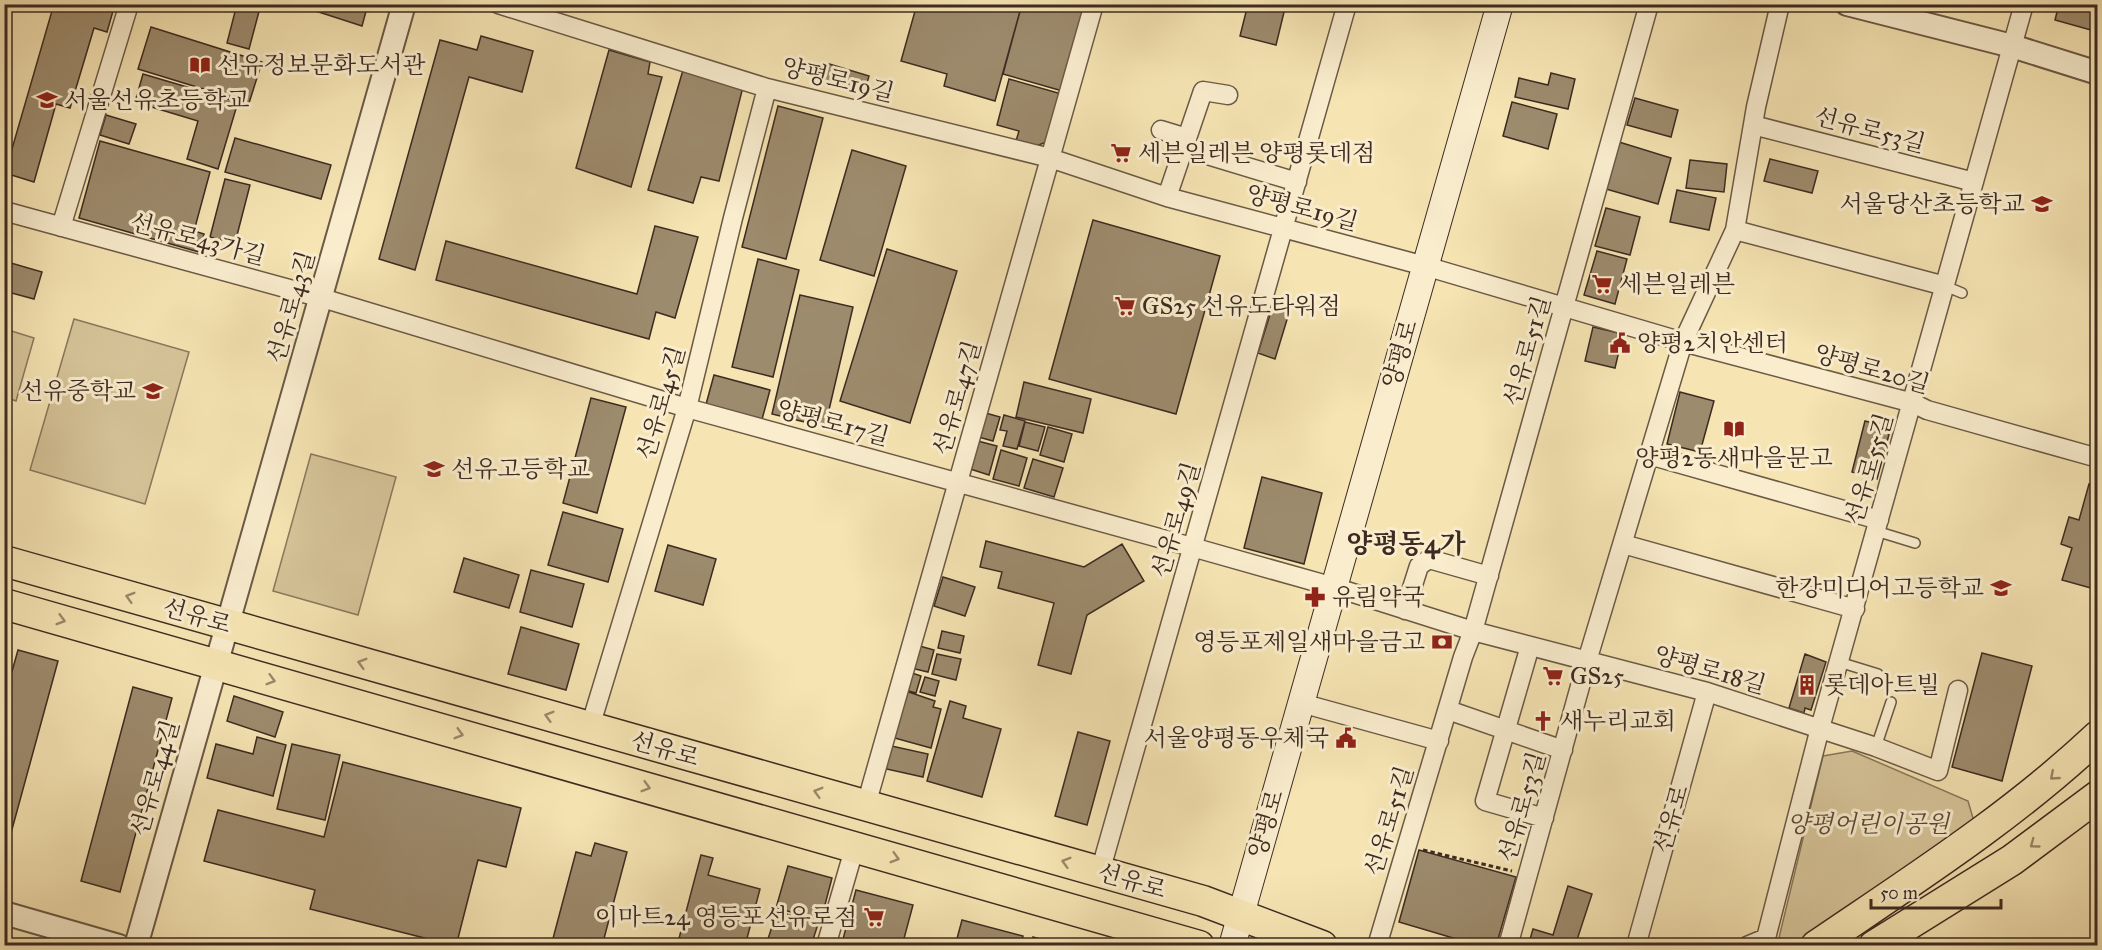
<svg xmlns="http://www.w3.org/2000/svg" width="2102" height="950" viewBox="0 0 2102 950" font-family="'IM FELL Great Primer','Noto Serif KR',serif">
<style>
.green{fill:#d7c59a;stroke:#8a785e;stroke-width:1.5}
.building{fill:#9d8b6d;stroke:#3d2b21;stroke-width:1.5}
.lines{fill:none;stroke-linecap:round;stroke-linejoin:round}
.service-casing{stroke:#6b5946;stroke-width:12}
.minor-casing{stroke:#6b5946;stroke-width:21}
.tertiary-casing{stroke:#6b5946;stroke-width:26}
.secondary-casing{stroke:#3d2b21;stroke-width:28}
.primary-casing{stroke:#3d2b21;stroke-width:33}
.path{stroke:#3d2b21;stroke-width:3;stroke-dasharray:4.5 3;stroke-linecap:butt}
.service{stroke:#f9edce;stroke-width:9}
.minor{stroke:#f9edce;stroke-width:18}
.tertiary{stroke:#f9edce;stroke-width:22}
.secondary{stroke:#f9edce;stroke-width:26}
.primary{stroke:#f6e4b3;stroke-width:30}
.oneway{stroke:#9a886a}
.labels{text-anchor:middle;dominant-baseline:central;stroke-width:6;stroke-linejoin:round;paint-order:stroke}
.poi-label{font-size:24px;fill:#3d2b21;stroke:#f9edce;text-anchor:start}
.street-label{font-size:24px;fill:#3d2b21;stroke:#f9edce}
.park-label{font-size:24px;font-style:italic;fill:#5c4a39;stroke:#f9edce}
.quarter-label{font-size:27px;font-weight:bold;fill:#3d2b21;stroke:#f9edce}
</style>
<rect width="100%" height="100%" fill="#f6e4b3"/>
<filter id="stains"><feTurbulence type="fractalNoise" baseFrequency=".00333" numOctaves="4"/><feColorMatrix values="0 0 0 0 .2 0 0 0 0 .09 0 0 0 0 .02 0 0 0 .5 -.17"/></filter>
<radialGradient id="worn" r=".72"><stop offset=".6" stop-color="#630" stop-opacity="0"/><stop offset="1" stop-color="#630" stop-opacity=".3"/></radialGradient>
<path class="green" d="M74,319l115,33 -44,152 -115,-34z
M5,329l29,9 -18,63 -11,-4z
M311,454l85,23 -38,138 -85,-24z
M1852,751l116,50 7,24 -178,120 -20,1 46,-190z"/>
<path class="building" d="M54,4h61l-8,28 -13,-4 -24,80 -14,-4 -22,78 -29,-9z
M237,4h24l-12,45 -22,-6z
M294,4h74l-6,22z
M917,4h105l-27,97 -51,-15 3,-12 -46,-13z
M1022,4h69l-25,88 -63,-18z
M1248,4h38l-10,41 -36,-9z
M2059,4h39v28l-43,-12z
M151,27l111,35 -13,41 -111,-34z
M481,36l52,15 -11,41 -53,-15 -54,193 -36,-11 61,-219 37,10z
M609,50l41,12 -2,12 14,3 -31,110 -55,-19z
M826,63l43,13 -5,17 -43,-12z
M683,70l60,17 -24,94 -18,-4 -8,26 -45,-13z
M1551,73l24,6 -7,30 -53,-12 4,-19 29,7z
M143,74l95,28 -20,67 -31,-10 11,-38 -63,-19z
M1009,79l56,16 -13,45 -16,6 -20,-5 3,-10 -22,-6z
M1635,98l43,12 -7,27 -44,-12z
M1512,102l45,12 -9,35 -45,-13z
M778,106l45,12 -37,141 -44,-12z
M106,115l30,9 -7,20 -29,-9z
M235,138l96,27 -10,34 -96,-27z
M100,141l110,31 -16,59 10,3 -5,18 -120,-34z
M1619,142l52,16 -13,46 -52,-15z
M852,150l54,16 -32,110 -54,-16z
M1770,159l48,12 -6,22 -48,-12z
M1690,160l37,4 -3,28 -38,-4z
M225,179l25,6 -15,58 -25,-6z
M1677,190l39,8 -7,32 -39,-8z
M1606,208l34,9 -10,38 -35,-9z
M1093,220l127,36 -44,158 -127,-35z
M655,226l43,11 -23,81 -19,-6 -7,27 -213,-59 10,-39 191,53z
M887,249l70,22 -47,152 -70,-22z
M1597,251l30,8 -12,45 -31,-9z
M758,259l41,11 -26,107 -41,-10z
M4,261l38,11 -8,27 -30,-8z
M800,295l53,12 -28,120 -53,-13z
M1272,308l17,5 -14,46 -17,-6z
M1593,327l30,7 -8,34 -30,-7z
M714,375l56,15 -9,33 -56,-15z
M1024,382l67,17 -8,34 -67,-16z
M1680,392l34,9 -14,51 -33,-8z
M591,398l35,9 -29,106 -34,-10z
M982,412l18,5 -7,24 -18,-5z
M1004,415l21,6 -8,28 -14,-3 4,-15 -7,-1z
M1865,421l26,6 -14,52 -25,-7z
M1025,422l20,5 -7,24 -19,-5z
M1048,427l24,7 -8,28 -24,-7z
M974,440l23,6 -8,29 -22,-7z
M1001,450l26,8 -8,28 -26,-7z
M1033,459l30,9 -9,29 -30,-9z
M1262,477l60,16 -18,71 -60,-16z
M2089,484l9,3v103l-36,-10 10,-32 -11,-4 8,-27 10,3z
M563,512l60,17 -15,53 -60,-17z
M986,541l98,26 38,-23 22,37 -57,34 -16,59 -33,-9 16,-62 -56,-15 4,-16 -22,-5z
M668,545l48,14 -13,46 -48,-14z
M464,558l55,17 -10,33 -55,-16z
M531,570l53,14 -12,43 -52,-15z
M943,577l32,10 -10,29 -31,-10z
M521,627l58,17 -13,46 -58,-16z
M942,631l22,5 -4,17 -22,-5z
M916,645l18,5 -6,22 -17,-4z
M18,650l40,11 -53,194 -1,-155z
M1982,653l50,13 -30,115 -50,-14z
M937,654l24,5 -5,21 -24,-6z
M1805,654l21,8 -15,48 -6,-2 -1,5 -15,-5z
M909,672l12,4 -5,17 -11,-3z
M925,677l14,4 -4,15 -15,-4z
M133,687l39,11 -52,194 -39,-11z
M903,690l32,11 -2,6 8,2 -10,39 -40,-11z
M234,696l49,16 -8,25 -48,-16z
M950,701l16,5 -3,12 38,11 -19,68 -55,-16z
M1078,732l32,9 -23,84 -32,-9z
M257,737l29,8 -13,51 -66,-18 9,-34 37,10z
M292,744l48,11 -15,65 -48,-11z
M887,745l41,9 -5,23 -41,-9z
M343,762l178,46 -15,59 -28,-7 -22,86 -146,-37 5,-19 -111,-29 14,-51 106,27z
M595,843l32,9 -25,94h-51l25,-94 15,4z
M1419,850l97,27 -20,69h-16l-81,-24z
M701,855l12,3 -5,17 52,14 -15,57h-68z
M788,866l44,12 -11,42 -45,-12z
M1568,886l24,8 -17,52h-47l5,-17 20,6z
M856,890l57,15 -11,41h-51l-9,-3z
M777,911l41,13 -7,22h-32l-12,-4z
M962,920l61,16 -2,10h-66z
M1033,937l32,9h-34z"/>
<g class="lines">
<g class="service-casing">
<path id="service" d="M1945,286l17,7
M1876,531l39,12
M1839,662l39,12
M1876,747l15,-45"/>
</g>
<g class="minor-casing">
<path id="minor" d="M498,4l269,84 283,70 117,39 258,69 258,76 230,61 14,7 171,48
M1753,125l221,57
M1161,130l26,8
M1184,148l113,34
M1167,197l36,-106 25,4
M4,211l318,87 365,110 512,141 135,38 139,44 234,61 169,55 62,24 20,-81
M61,227l68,-223
M1735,230l210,56
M1649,455l230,65
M1623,544l232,65
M1405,610l14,-44 10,-7 60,17
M1530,646l-45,155 59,17
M1301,703l138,38
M1448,710l115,40
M590,727l97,-319 46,-190 34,-130
M866,805l228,-801
M1100,872l247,-868
M826,946l29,-100
M1377,946l86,-289 10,-26 176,-627
M1508,946l79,-285 96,-319 52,-112 21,-123 24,-103
M1636,946l71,-254
M1747,946l19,-8 54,-210 204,-724"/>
</g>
<g class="tertiary-casing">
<path id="tertiary" d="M1847,4l165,42 86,27
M4,913l115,33
M136,946l268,-942"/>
</g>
<g class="secondary-casing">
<path id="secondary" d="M1232,946l268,-942"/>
</g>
<g class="primary-casing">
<path id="primary" d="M4,561l1199,340 119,45
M4,604l1195,342
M1816,946c97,-66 196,-129 282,-210
M1874,946l138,-86 86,-64"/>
</g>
<path class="path" d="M1423,850l89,21"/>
<use href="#service" class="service"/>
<use href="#minor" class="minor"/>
<use href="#tertiary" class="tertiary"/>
<use href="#secondary" class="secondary"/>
<use href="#primary" class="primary"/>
</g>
<defs><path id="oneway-chevron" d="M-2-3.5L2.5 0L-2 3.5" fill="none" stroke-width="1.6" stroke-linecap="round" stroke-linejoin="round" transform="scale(1.5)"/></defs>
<g class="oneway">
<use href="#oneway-chevron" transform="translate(130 597) rotate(-164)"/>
<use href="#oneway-chevron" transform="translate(61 620) rotate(16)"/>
<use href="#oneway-chevron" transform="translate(362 663) rotate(-164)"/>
<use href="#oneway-chevron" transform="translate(271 680) rotate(16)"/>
<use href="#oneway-chevron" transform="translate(549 716) rotate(-164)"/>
<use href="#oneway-chevron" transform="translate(459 734) rotate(16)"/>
<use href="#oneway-chevron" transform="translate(2054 776) rotate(139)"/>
<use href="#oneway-chevron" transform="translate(646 787) rotate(16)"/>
<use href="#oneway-chevron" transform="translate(818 792) rotate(-164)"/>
<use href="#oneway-chevron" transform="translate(2034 844) rotate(144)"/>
<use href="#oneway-chevron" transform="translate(895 858) rotate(16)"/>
<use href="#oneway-chevron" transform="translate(1066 862) rotate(-164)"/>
</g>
<defs>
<g id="library-bare" transform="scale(1.62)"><path d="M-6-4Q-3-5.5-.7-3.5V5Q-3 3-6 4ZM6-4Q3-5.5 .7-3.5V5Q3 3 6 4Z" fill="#8f2418" stroke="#f9edce" stroke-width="2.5" paint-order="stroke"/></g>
<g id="school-bare" transform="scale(1.62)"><path d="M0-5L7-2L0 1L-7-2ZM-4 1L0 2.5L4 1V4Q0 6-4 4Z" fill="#8f2418" stroke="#f9edce" stroke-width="2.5" paint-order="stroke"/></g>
<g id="supermarket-bare" transform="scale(1.62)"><path d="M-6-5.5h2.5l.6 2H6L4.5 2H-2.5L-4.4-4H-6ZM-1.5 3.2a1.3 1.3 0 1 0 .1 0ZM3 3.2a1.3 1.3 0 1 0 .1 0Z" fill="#8f2418" stroke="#f9edce" stroke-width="2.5" paint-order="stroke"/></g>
<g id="civic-bare" transform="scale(1.62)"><path d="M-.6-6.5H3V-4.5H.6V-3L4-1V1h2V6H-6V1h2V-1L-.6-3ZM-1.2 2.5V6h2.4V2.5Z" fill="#8f2418" stroke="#f9edce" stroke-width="2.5" paint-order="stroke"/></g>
<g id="pharmacy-bare" transform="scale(1.62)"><path d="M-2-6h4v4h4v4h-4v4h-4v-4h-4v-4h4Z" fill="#8f2418" stroke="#f9edce" stroke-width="2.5" paint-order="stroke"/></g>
<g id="bank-bare" transform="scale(1.62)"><path d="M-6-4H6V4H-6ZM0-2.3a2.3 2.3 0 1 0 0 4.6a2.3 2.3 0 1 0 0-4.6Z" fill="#8f2418" stroke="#f9edce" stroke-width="2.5" paint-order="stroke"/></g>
<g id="building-bare" transform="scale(1.62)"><path d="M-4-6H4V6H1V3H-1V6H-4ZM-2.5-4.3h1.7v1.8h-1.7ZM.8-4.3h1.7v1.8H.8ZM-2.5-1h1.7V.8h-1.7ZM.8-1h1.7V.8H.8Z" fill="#8f2418" stroke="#f9edce" stroke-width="2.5" paint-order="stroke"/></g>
<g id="church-bare" transform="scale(1.62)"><path d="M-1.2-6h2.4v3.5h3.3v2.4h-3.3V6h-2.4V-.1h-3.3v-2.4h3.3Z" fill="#8f2418" stroke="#f9edce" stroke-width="2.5" paint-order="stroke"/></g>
</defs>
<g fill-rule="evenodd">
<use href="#library-bare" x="200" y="65"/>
<use href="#school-bare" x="47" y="100"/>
<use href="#supermarket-bare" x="1121" y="153"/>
<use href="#school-bare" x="2042" y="204"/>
<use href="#supermarket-bare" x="1602" y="284"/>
<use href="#supermarket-bare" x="1125" y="306"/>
<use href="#civic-bare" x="1620" y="343"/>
<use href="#school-bare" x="153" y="391"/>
<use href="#library-bare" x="1734" y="429"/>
<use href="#school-bare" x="434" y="469"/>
<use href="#school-bare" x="2001" y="588"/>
<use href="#pharmacy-bare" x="1315" y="597"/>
<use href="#bank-bare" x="1442" y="642"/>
<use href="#supermarket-bare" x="1553" y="676"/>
<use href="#building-bare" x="1807" y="685"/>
<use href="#church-bare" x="1543" y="721"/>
<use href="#civic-bare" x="1346" y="738"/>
<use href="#supermarket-bare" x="874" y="917"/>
</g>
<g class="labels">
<g class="poi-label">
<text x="217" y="65">선유정보문화도서관</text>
<text x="64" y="100">서울선유초등학교</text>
<text x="1138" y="153">세븐일레븐 양평롯데점</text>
<text x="2025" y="204" text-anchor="end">서울당산초등학교</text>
<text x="1619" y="284">세븐일레븐</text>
<text x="1142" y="306">GS25 선유도타워점</text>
<text x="1637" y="343">양평2치안센터</text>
<text x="136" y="391" text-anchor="end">선유중학교</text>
<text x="1734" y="458" text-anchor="middle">양평2동새마을문고</text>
<text x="451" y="469">선유고등학교</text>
<text x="1984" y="588" text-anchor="end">한강미디어고등학교</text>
<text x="1332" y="597">유림약국</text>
<text x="1425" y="642" text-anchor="end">영등포제일새마을금고</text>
<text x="1570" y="676">GS25</text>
<text x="1824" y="685">롯데아트빌</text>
<text x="1560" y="721">새누리교회</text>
<text x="1329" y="738" text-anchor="end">서울양평동우체국</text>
<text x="857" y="917" text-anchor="end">이마트24 영등포선유로점</text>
</g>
<g class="street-label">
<text transform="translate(838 80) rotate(14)">양평로19길</text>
<text transform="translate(1870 130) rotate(15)">선유로53길</text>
<text transform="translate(1302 208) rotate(15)">양평로19길</text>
<text transform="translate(198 239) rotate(15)">선유로43가길</text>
<text transform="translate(291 307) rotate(-74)">선유로43길</text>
<text transform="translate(1527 351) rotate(-74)">선유로51길</text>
<text transform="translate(1400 354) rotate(-74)">양평로</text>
<text transform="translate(1872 369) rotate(16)">양평로20길</text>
<text transform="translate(957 398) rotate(-74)">선유로47길</text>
<text transform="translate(661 403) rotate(-74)">선유로45길</text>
<text transform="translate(833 423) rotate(15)">양평로17길</text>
<text transform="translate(1869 469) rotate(-74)">선유로55길</text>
<text transform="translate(1176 520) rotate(-74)">선유로49길</text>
<text transform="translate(197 616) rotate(16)">선유로</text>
<text transform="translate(1710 670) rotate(16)">양평로18길</text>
<text transform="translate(665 749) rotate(16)">선유로</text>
<text transform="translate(155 778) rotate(-74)">선유로44길</text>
<text transform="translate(1522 807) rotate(-74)">선유로53길</text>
<text transform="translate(1671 819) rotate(-74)">선유로</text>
<text transform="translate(1389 821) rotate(-73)">선유로51길</text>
<text transform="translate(1266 824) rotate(-74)">양평로</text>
<text transform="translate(1132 881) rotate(16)">선유로</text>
</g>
<g class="park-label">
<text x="1868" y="824">양평어린이공원</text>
</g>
<g class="quarter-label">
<text x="1406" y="543">양평동4가</text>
</g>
</g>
<rect width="2102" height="950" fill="none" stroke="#f6e4b3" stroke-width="24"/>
<rect x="6" y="6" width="2090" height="938" fill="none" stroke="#3d2b21" stroke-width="3"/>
<rect x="12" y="12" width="2078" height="926" fill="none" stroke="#3d2b21" stroke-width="1.5"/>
<path d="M1871 899v9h130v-9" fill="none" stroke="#3d2b21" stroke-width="3"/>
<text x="1880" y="899" font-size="18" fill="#3d2b21" stroke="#f9edce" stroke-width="4.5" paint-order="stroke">50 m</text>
<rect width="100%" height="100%" filter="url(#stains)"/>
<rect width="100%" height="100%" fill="url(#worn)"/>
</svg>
